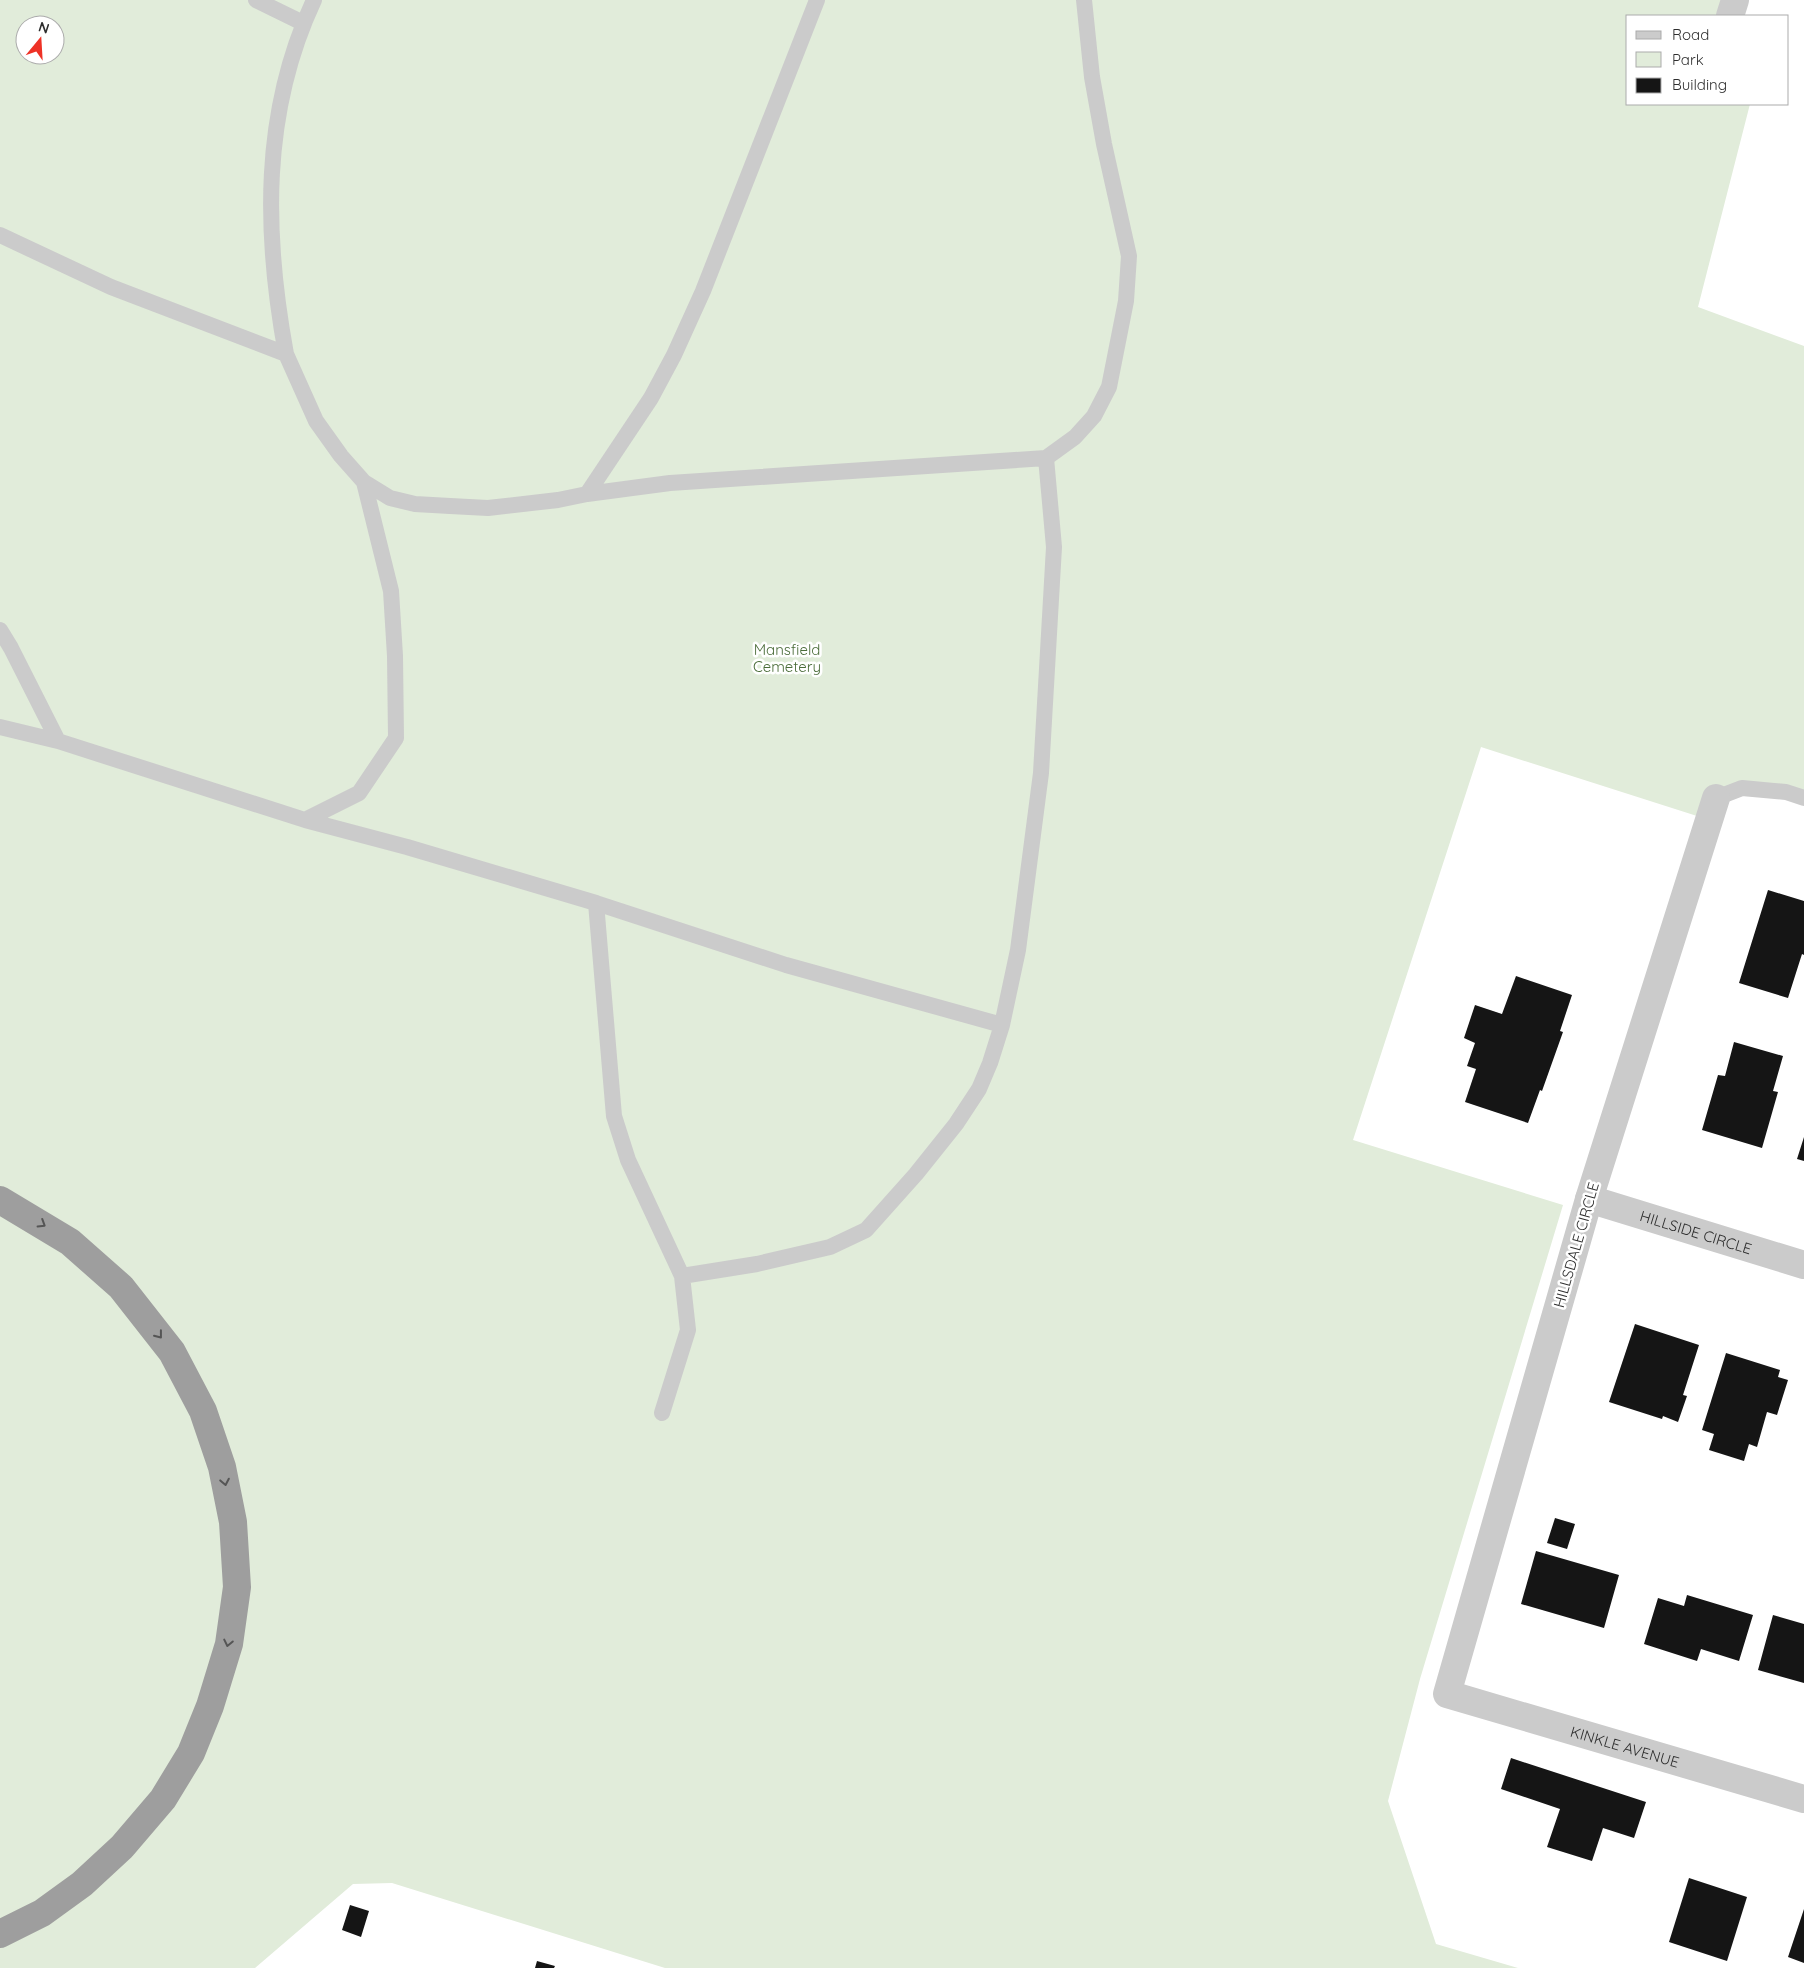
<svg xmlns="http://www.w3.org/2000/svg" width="1804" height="1968" viewBox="0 0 1804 1968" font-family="Quicksand,sans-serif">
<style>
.green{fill:#e1ecda;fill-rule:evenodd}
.building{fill:#151515}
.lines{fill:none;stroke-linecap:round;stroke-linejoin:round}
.service{stroke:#cbcbcb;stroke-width:16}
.minor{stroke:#cbcbcb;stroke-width:28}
.trunk{stroke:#9e9e9e;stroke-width:28}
.oneway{stroke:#555}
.labels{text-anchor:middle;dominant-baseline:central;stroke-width:5;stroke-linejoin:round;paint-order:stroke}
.park-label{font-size:15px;fill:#4a6c39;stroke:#fff}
.street-label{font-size:15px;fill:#2e2e2e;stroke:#fff}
</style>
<rect width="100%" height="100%" fill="#fff"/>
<path class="green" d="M0,0h1734l-5,16h-101v88h122l-52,203 106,39v449l-64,-10 -43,31 -216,-69 -128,393 210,65 -143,474 -32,122 48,143 82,24h-853l-273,-85 -39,1 -98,84h-255zM25,25h30v30h-30z"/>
<path class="building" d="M1768,890l36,11v54l-2,-1 -14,44 -49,-15z
M1516,976l56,19 -12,36 3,1 -21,59 -2,-1 -12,33 -63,-21 11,-33 -9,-3 8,-23 -11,-5 11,-33 27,9z
M1734,1042l49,14 -10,35 5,1 -16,56 -60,-18 16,-55 7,1z
M1804,1137v24l-7,-2z
M1635,1324l64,21 -16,50 4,1 -9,26 -15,-6 -1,3 -53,-17z
M1726,1353l54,17 -2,7 10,3 -11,35 -10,-3 -10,35 -8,-3 -5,17 -35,-11 5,-16 -12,-4z
M1555,1518l20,6 -8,25 -20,-6z
M1536,1551l83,24 -15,53 -83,-24z
M1687,1595l66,20 -14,46 -38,-12 -4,12 -53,-17 14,-46 26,8z
M1773,1615l31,9v59l-46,-13z
M1511,1758l135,44 -12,36 -31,-10 -11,33 -45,-14 13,-38 -59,-20z
M1689,1878l58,19 -20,64 -58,-19z
M350,1905l19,6 -8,26 -19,-7z
M1804,1909v54l-16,-6z
M537,1961l18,5 -1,2h-19z"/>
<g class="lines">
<path class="service" d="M256,0l47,23
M0,235l111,52 175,67 30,67 25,35 23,26 27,109 4,65 1,82 -37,55 -54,27
M286,354c-22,-120 -25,-241 28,-354
M364,482l26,16 25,6 35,2 38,2 70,-8 29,-6 64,-96 23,-43 29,-64 114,-291
M587,494l83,-11 376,-25 29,-21 19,-21 15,-29 17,-86 3,-45 -25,-112 -12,-67 -8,-77
M0,630l11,18 47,93 247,79 102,27 189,56 18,213 14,44 54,116
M0,727l58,14
M1716,798l26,-10 44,4 18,6
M596,903l190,62 216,60
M662,1413l26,-83 -6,-54 75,-12 73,-17 36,-17 50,-56 40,-50 23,-35 11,-26 12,-38 16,-75 23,-177 13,-226 -8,-89"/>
<g class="minor">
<path d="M1730,16l5,-16"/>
<path id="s1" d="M1716,798l-127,401 -142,495 357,105"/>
<path id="s2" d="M1589,1199l215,66"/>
</g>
<path class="trunk" d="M0,1200l70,42 51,45 51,65 31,59 19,56 11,55 4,65 -8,57 -19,62 -19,47 -28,46 -41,48 -40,37 -40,29 -42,21"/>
</g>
<defs><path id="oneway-chevron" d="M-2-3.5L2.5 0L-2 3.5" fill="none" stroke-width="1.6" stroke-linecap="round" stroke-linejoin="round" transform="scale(1.25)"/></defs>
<g class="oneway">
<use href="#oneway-chevron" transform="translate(42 1224) rotate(32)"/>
<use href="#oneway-chevron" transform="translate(159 1335) rotate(52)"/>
<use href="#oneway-chevron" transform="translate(225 1482) rotate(79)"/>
<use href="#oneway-chevron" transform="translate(228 1643) rotate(102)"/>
</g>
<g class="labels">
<g class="park-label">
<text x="787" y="649">Mansfield<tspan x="787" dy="17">Cemetery</tspan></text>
</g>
<g class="street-label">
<text stroke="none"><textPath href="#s2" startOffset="112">HILLSIDE CIRCLE</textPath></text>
<text transform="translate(1576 1245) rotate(-74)">HILLSDALE CIRCLE</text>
<text stroke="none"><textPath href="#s1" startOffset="1121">KINKLE AVENUE</textPath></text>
</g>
</g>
<rect x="1626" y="15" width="162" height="90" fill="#ffffff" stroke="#ababab"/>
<rect x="1636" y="31" width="25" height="8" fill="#cbcbcb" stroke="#ababab"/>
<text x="1672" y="40" font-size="15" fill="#2e2e2e">Road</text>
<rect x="1636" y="52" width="25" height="15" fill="#e1ecda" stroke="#ababab"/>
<text x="1672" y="65" font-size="15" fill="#2e2e2e">Park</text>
<rect x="1636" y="78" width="25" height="15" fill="#151515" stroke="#ababab"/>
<text x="1672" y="90" font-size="15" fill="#2e2e2e">Building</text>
<g transform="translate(40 40) rotate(18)"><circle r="24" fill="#ffffff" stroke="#ababab"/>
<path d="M0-4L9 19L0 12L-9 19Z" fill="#ee3226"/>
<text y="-8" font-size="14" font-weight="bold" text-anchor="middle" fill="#2e2e2e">N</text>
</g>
</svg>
